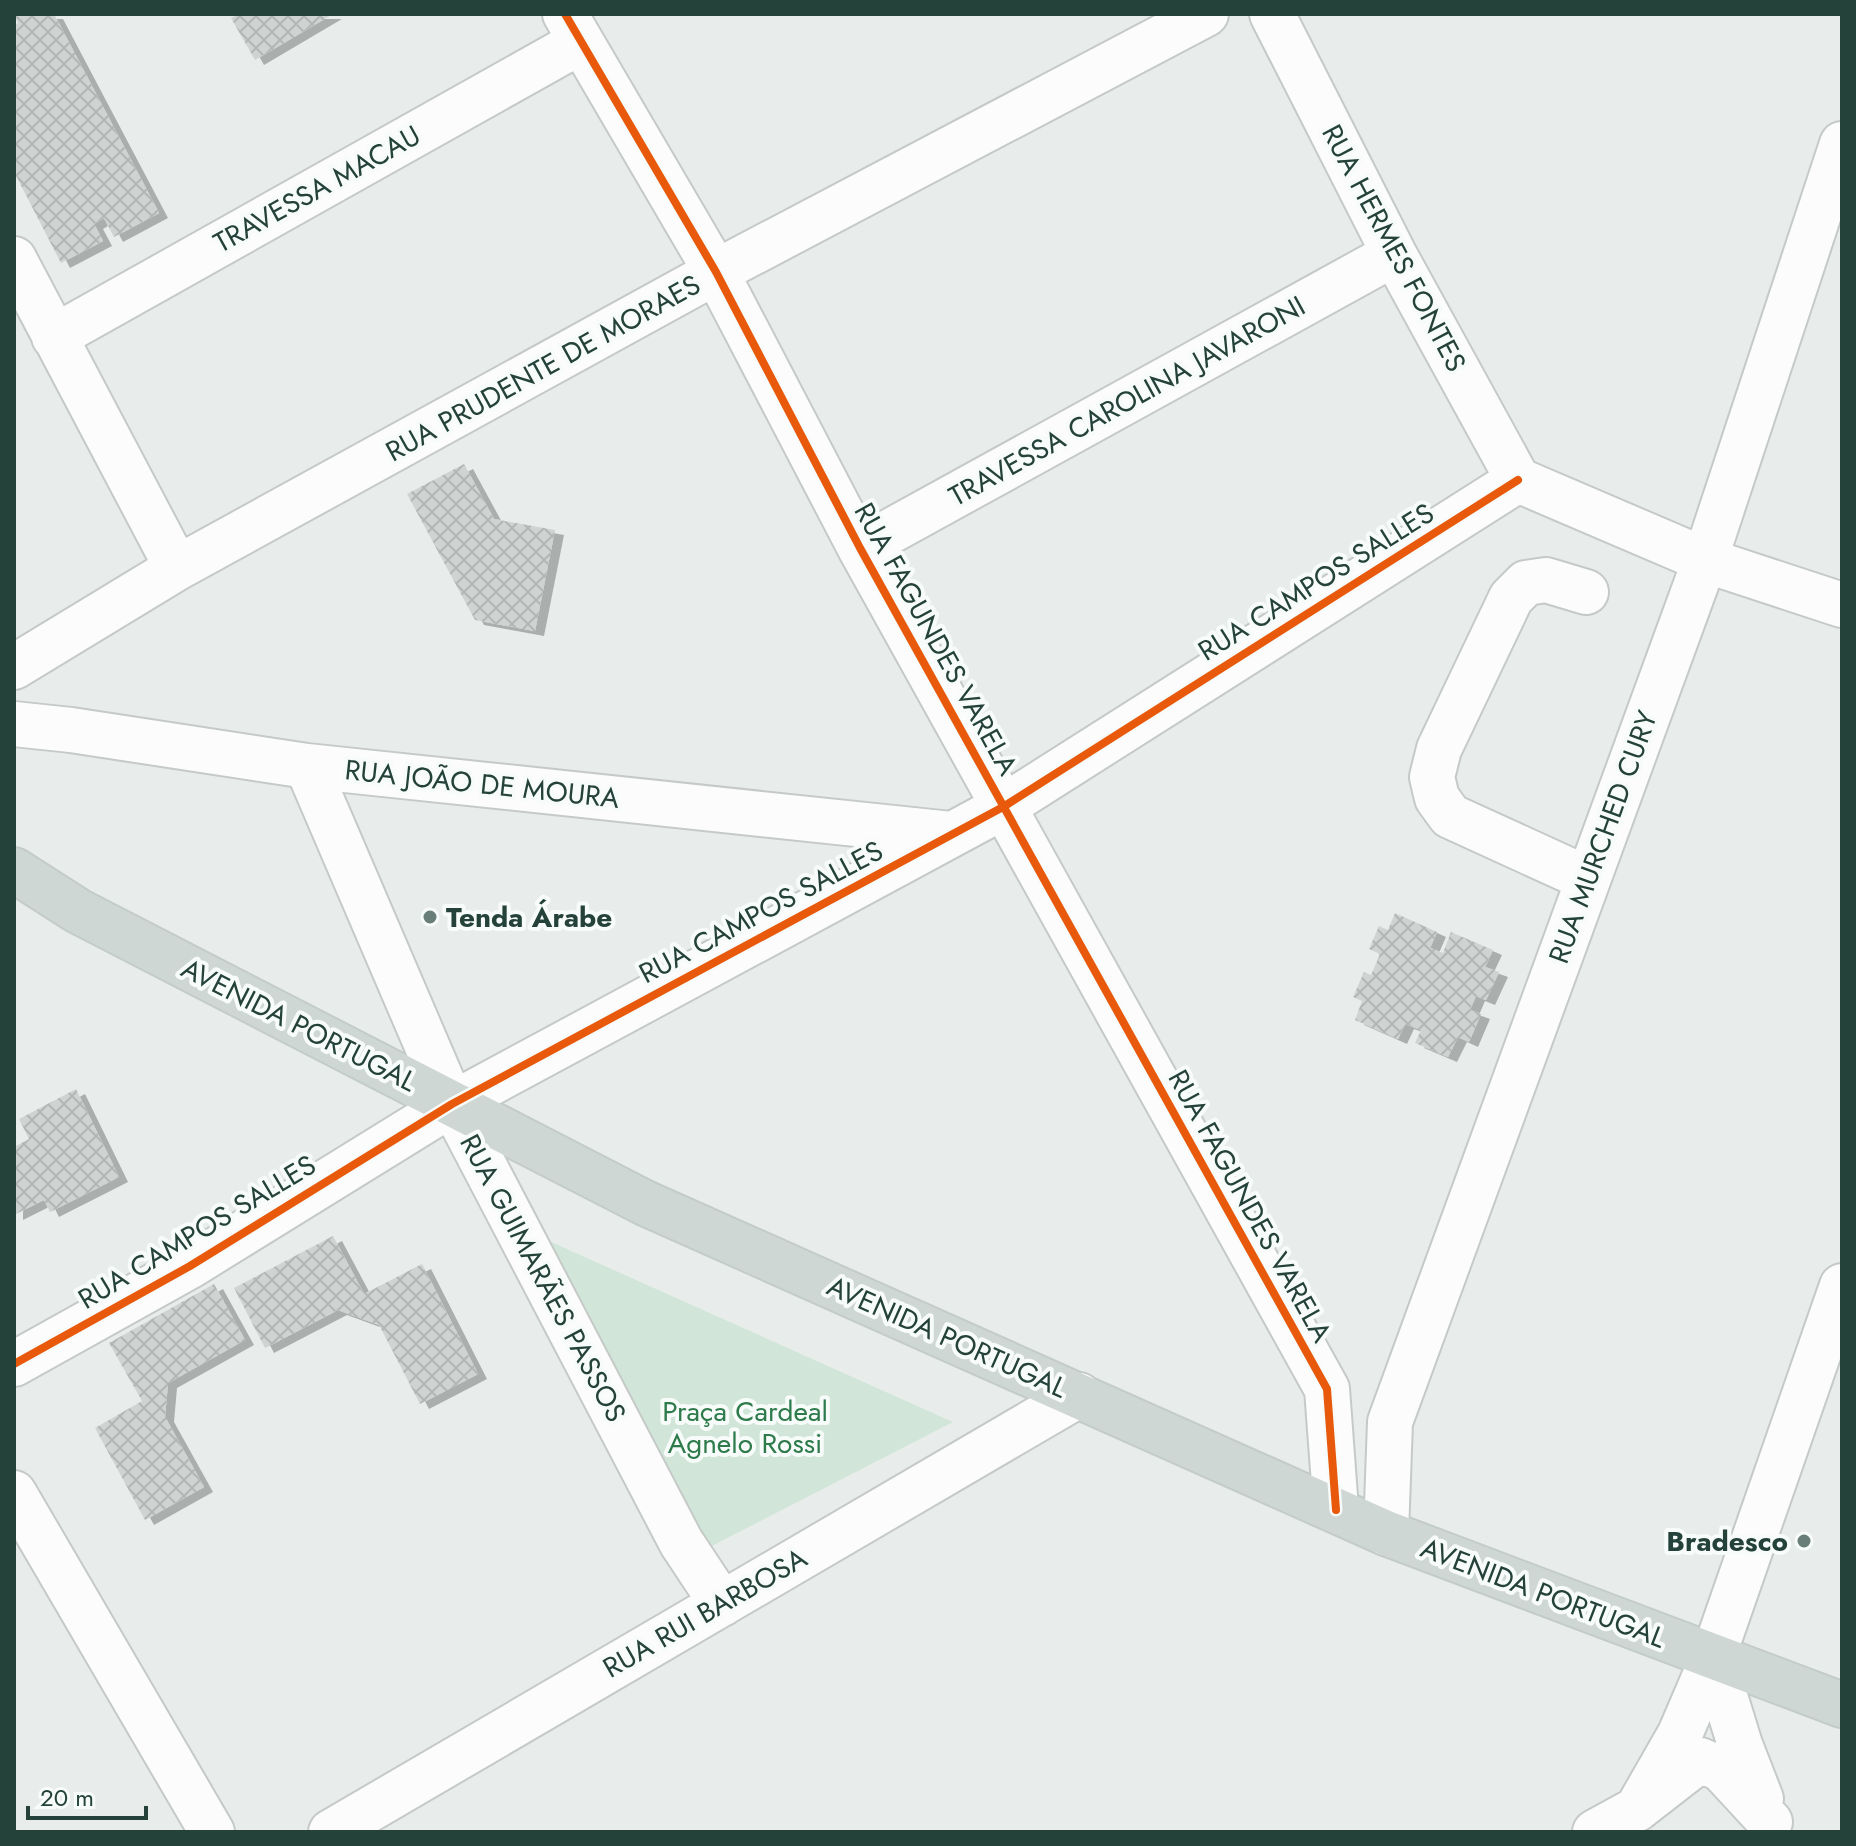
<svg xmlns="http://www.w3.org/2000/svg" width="1856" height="1846" viewBox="0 0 1856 1846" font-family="Jost,sans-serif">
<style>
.green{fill:#d1e6d8}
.building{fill:url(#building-cross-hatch);filter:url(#shadow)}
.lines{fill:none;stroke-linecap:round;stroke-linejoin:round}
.minor-casing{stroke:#c5cac8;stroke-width:48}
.major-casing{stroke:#c3ccc9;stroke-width:48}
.minor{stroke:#fcfcfc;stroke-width:44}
.major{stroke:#cfd7d5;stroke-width:44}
.cycleway-casing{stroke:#f7fbf9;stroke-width:13}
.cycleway{stroke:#e8590c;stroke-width:8}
.poi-dot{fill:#697e78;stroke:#f7fbf9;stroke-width:3}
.labels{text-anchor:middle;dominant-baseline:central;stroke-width:8;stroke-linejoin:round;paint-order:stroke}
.street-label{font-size:28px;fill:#24423a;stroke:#f7fbf9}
.poi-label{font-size:28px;font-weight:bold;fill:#24423a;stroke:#f7fbf9;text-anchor:start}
.park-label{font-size:28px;fill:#2d7a4b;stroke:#f7fbf9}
</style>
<defs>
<pattern id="building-cross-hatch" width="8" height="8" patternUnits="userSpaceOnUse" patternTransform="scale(2)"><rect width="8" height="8" fill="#cfd4d2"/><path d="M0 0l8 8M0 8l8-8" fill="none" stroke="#b2b7b5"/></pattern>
<filter id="shadow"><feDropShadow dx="9" dy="5" stdDeviation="0" flood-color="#0004"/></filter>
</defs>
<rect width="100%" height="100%" fill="#e8edeb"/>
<path class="green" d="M549,1241l404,181 -249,128z"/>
<path class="building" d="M14,14h40l105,199 -45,24 -10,-19 -10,6 9,17 -42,22 -47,-91v-147l4,-2z
M239,14h94l-78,46 -24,-42z
M464,464l30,55 61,11 -20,101 -60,-11 -68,-126z
M1395,913l42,19 -7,16 13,5 8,-21 42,18 -8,17 14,5 -13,28 -10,-4 -6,14 11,4 -12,28 -11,-5 -10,20 -33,-14 6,-13 -16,-6 -7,15 -43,-19 7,-19 -9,-4 11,-25 7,3 9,-21 -11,-5 10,-23 9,4z
M76,1089l43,88 -69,35 -6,-12 -30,15v-68l15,-8 -10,-20z
M333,1236l31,58 58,-30 56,110 -58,30 -41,-79 -41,-15 -73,38 -31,-60z
M214,1284l31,56 -77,43 -3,34 39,70 -59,33 -50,-92 47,-27 -33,-58z"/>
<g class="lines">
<g class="minor-casing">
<path id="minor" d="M565,14l151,258 144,276 467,841 9,121
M1272,14l122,240 124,226
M14,259l163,309
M54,337l526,-295
M1518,480l187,80 137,45
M860,548l534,-294
M1586,592l-40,-12 -20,3 -15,15 -72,151 -7,28 5,21 13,18 138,63
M14,667l163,-99 539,-296 490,-258
M14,724l57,6 236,36 644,68
M307,766l145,338 229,438 41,62
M14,1364l176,-98 262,-162 551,-297 515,-327
M14,1493l198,339
M1386,1533l4,-111 315,-862 137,-416
M1713,1657l27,88 21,54
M1637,1809l43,-75 33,-77 129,-371
M331,1832l748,-437
M1595,1832l42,-23 63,-49 21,9 49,53"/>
</g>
<g class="major-casing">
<path id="major" d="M14,870l64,41 567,292 741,330 456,172"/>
</g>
<use href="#minor" class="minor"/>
<use href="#major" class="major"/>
<g class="cycleway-casing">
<path id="cycleway" d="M565,14l151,258 144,276 467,841 9,121
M14,1364l176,-98 262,-162 551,-297 515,-327"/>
</g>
<use href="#cycleway" class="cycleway"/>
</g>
<g class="poi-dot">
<circle cx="430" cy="917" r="8"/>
<circle cx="1804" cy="1541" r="8"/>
</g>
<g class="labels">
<g class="street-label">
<text transform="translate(317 189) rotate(-29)">TRAVESSA MACAU</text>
<text transform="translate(1394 248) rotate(62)">RUA HERMES FONTES</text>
<text transform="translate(543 368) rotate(-29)">RUA PRUDENTE DE MORAES</text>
<text transform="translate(1127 401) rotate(-29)">TRAVESSA CAROLINA JAVARONI</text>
<text transform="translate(1316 582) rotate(-32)">RUA CAMPOS SALLES</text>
<text transform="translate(936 639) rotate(61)">RUA FAGUNDES VARELA</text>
<text transform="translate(482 784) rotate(6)">RUA JOÃO DE MOURA</text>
<text transform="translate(1603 837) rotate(-70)">RUA MURCHED CURY</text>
<text transform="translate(761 912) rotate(-28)">RUA CAMPOS SALLES</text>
<text transform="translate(299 1025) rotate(27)">AVENIDA PORTUGAL</text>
<text transform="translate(1250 1206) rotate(61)">RUA FAGUNDES VARELA</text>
<text transform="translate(197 1232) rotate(-31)">RUA CAMPOS SALLES</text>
<text transform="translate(543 1278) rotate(62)">RUA GUIMARÃES PASSOS</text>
<text transform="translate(947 1337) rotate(24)">AVENIDA PORTUGAL</text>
<text transform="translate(1543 1593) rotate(21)">AVENIDA PORTUGAL</text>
<text transform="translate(705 1613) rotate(-30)">RUA RUI BARBOSA</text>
</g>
<g class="poi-label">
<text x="446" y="917">Tenda Árabe</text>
<text x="1788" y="1541" text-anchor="end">Bradesco</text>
</g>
<g class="park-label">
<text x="745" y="1411">Praça Cardeal<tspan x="745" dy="32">Agnelo Rossi</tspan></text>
</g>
</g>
<rect width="1856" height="1846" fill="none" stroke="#24423a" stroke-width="32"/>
<path d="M28 1806v12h118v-12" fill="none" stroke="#24423a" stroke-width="4"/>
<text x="40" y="1806" font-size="24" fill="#24423a" stroke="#f7fbf9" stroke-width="6" paint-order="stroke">20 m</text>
</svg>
